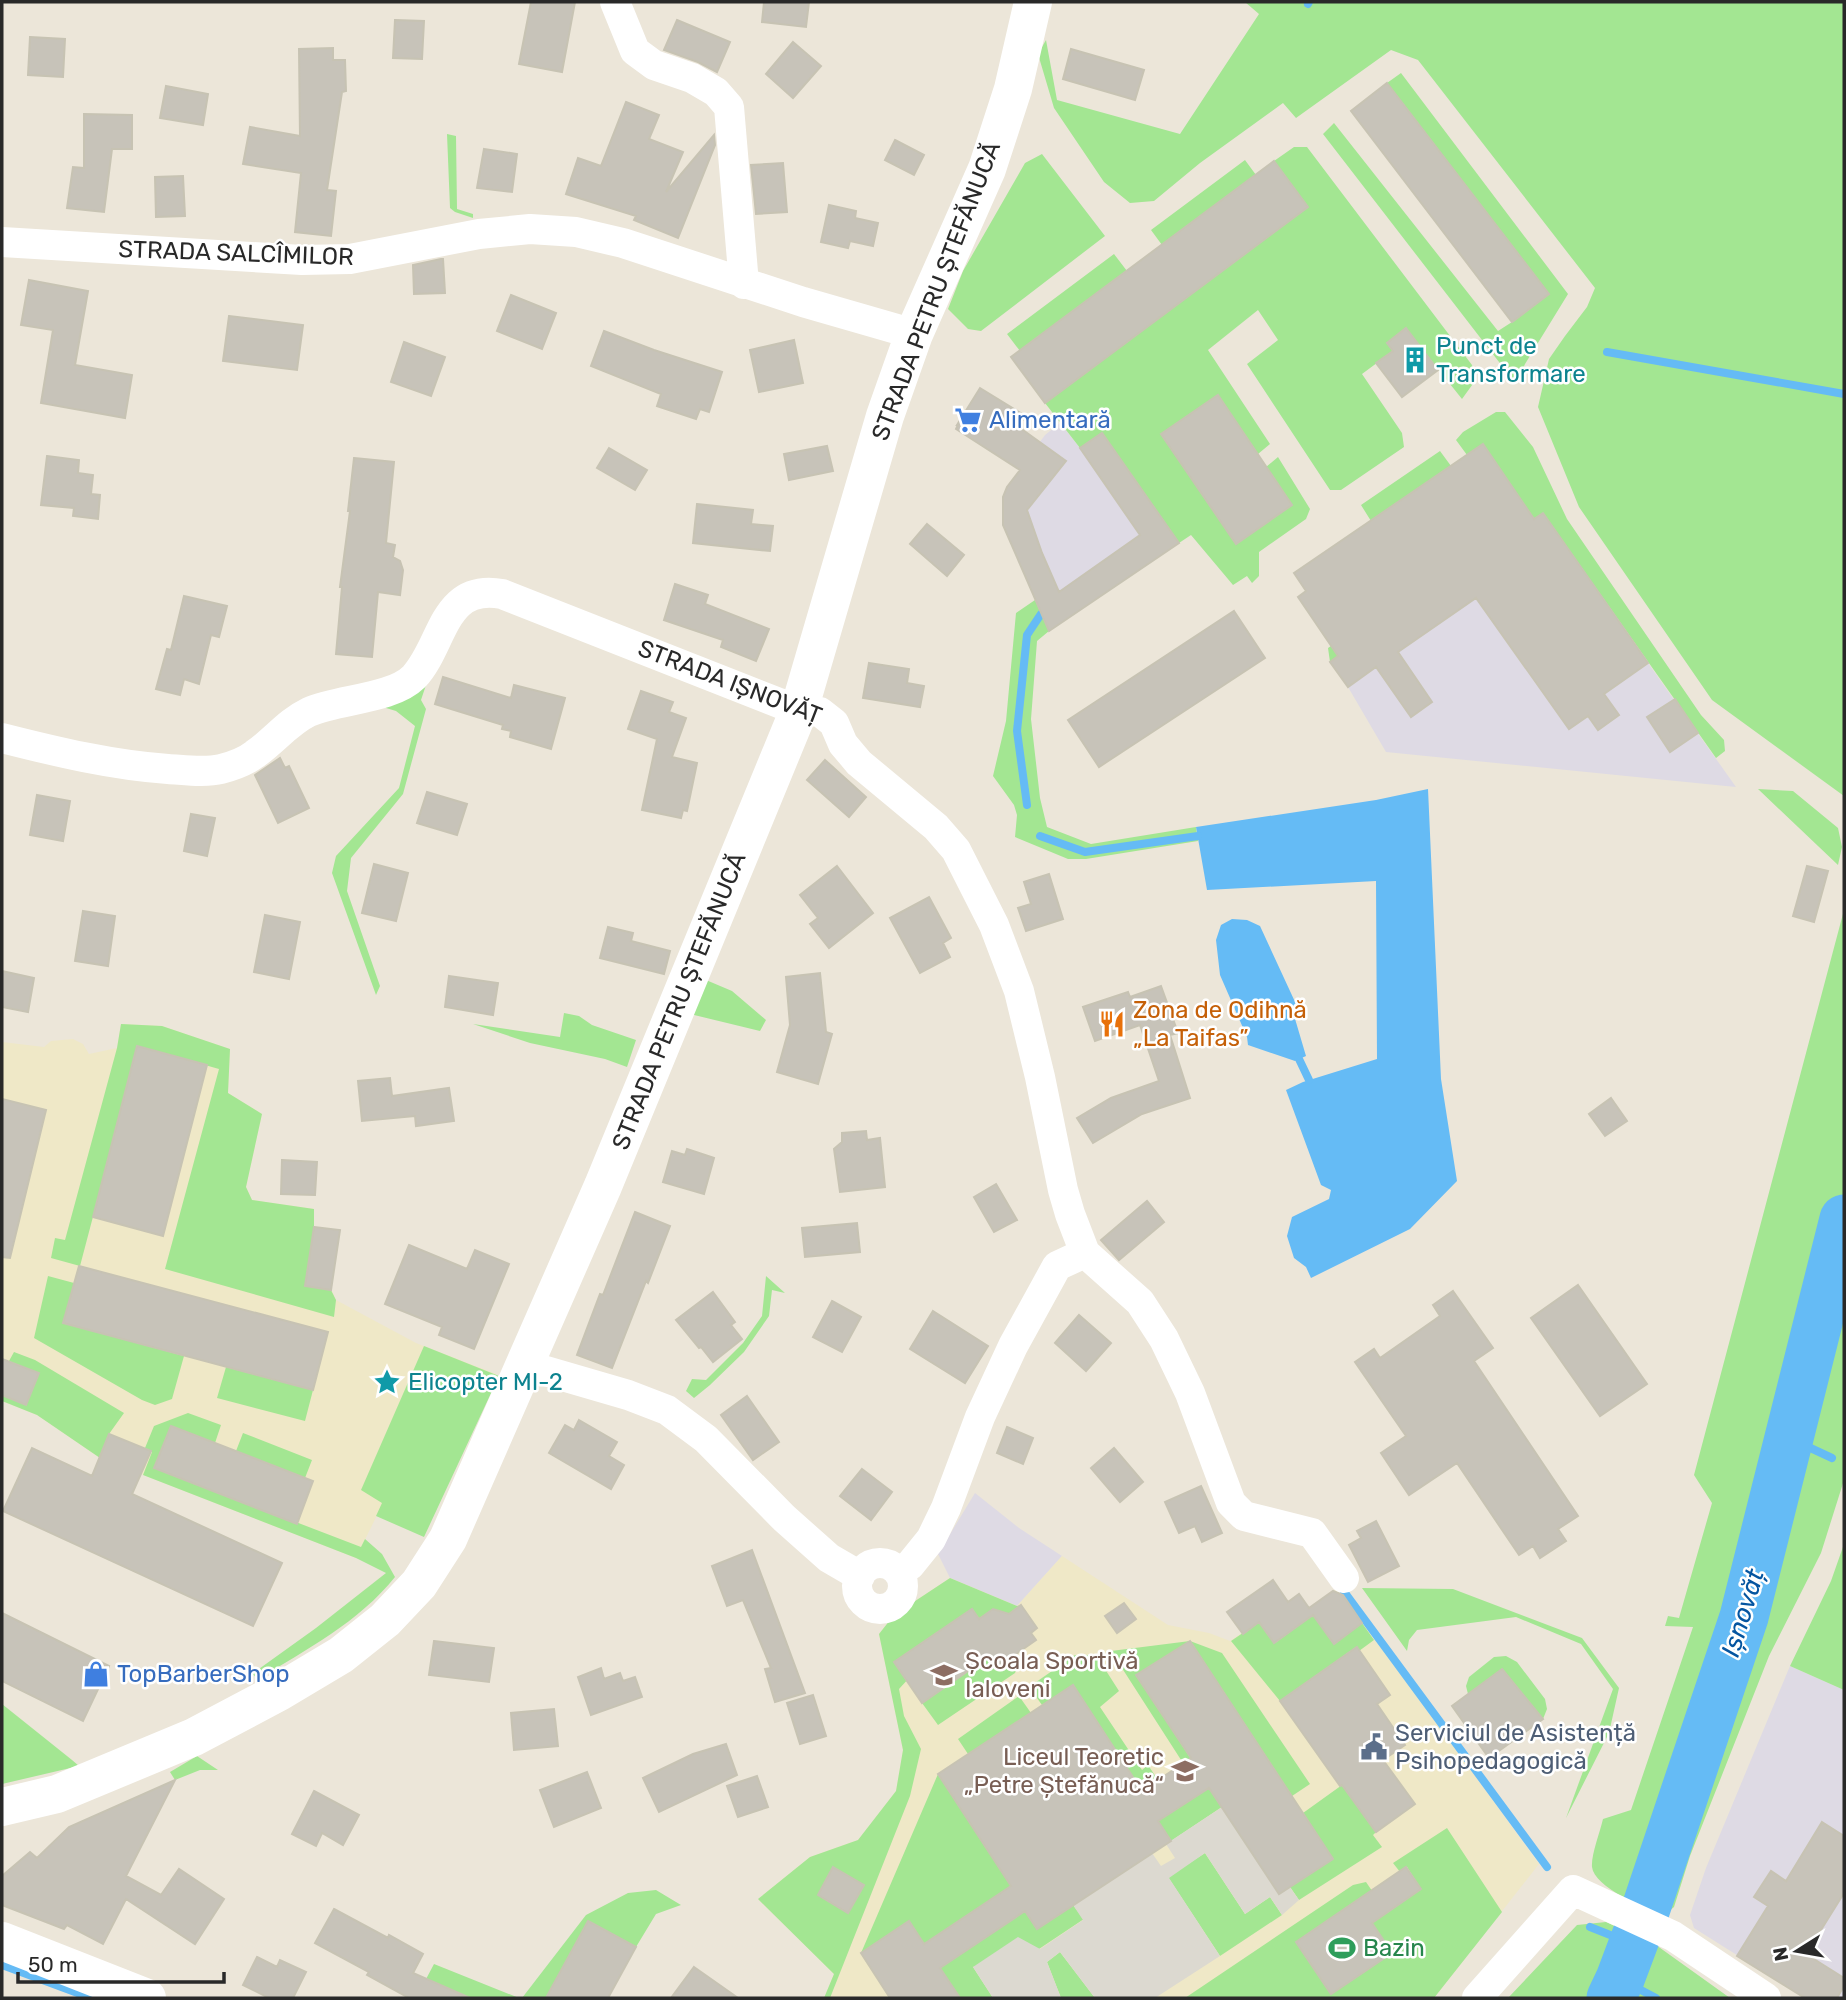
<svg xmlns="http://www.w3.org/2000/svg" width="1846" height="2000" viewBox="0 0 1846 2000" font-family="Rubik,sans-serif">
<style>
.industrial{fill:#dedae4}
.education{fill:#efe8c7}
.green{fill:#a3e692}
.plaza{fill:#dcd9d0}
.water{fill:#65bbf5}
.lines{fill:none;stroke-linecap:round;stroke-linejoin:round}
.stream{stroke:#65bbf5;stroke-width:8}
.river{stroke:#65bbf5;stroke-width:49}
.building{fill:#c7c3b9;stroke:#c7c3b3;stroke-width:2}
.street{stroke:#fff;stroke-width:30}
.secondary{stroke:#fff;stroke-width:38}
.labels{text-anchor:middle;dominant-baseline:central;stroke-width:5;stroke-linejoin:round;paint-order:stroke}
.street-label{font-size:24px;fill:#292929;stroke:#fff}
.culture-label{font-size:24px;fill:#0d838f;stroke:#fff;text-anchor:start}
.shop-label{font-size:24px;fill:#366cbe;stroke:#fff;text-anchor:start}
.food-label{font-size:24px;fill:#c56008;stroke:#fff;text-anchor:start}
.education-label{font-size:24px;fill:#785e54;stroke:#fff;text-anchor:start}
.service-label{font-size:24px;fill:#4e5e75;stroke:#fff;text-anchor:start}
.leisure-label{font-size:24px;fill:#27864d;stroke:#fff;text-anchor:start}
.water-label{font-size:26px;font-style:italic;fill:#0555a0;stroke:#fff}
</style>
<rect width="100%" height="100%" fill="#ece6d9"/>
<path class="industrial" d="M1060,423l20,25 22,-15 77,110 -130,88 -46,-106v-28l4,-10 38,-52z
M1543,513l105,150 88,124 -350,-35 -38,-65 -18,-25z
M975,1493l44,35 43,28 -45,50 -67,-28 -12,-24z
M1790,1666l54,24v308h-39l-111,-70 -4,-13 16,-47z"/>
<path class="education" d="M121,1024l41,2 68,23 -2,44 34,21 -16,73 6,13 62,9v18l26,3 -9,59 5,11 80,43 80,31 -113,129 -27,55 -256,-100 -63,-43 -35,-14v-359l42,5 7,-6 22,-2 10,5 6,10 28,-6z
M1062,1556l106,69 41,8 21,8 69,-47 10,14 29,-20 201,276 -105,134h-610l10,-24 -76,-75 52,-42 48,-17 38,-49 7,-41 -24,-116 15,-19 56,-37 67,28z"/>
<path class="green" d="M1245,2h599v794l-132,-96 -133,-193 -41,-100 11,-48 16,-23 22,-29 8,-19 -177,-228 -27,-10 -95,68 -13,-15 -83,60 -46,38 -24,2 -26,-21 -50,-74 -16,-54 8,-14 11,60 123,34 79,-120z
M1401,73l167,221 -43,70 -9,20 -193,-250 11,-11 164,208 14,-9 36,-28 -161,-211z
M447,134l9,2 1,73 16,5v4l-18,-6 -5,-4z
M1294,147h13l165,218 3,16 -13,18 -56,-70 -19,14 6,8 -31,23 40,59 2,14 -63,43h-11l-83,-126 31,-24 -20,-30 -50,40 62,94 -12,10 -40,-59 -56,39 74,109 56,-38 -26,-38 12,-10 32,52 -4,10 -47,33v24l-7,7 -5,-7 -14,9 -42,-50 -12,8 -77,-110 -22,15 -35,-45 262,-195 -33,-47z
M1042,154l63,82 -124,95 -13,-2 -20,-20 15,-38 62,-108z
M1245,160l11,15 -94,70 -11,-15z
M1114,254l13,17 -107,80 -13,-17z
M1496,412h9l28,35 34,72 134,196 23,25 1,11 -9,7 -173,-245 -213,149 -2,-14 50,-34 89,-159 -11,-15 7,-8z
M1440,451l11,15 -80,55 -10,-16z
M1035,600l14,31 -12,10 -6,78 9,79 7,29 44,17 105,-17 2,14 -112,18h-18l-53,-22 2,-22 -3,-10 -21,-29 13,-55 10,-108z
M429,676l-8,24 5,9 -23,85 -52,64 -4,33 33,95 -4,9 -44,-122 4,-17 63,-68 16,-62 -19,-15 -20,-6z
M1758,789l35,2 45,37 4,19 -4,18z
M1844,910v570l-23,73 -52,103 -79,200 -16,51 -12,10c-17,-9 -68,-30 -70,-50 -1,-12 8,-35 11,-48l28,-9 62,-183 -28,-1 3,-10 11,2 33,-115 -18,-28z
M706,980l26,11 34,29 -6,11 -70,-17z
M564,1013l15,3 13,9 44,15 -9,27 -22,-8 -75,-16 -57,-19 87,13z
M121,1024l41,2 68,23 -2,44 34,21 -16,73 6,13 62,9v18l-9,59 26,4 5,10 -2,17 -169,-48 54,-200 -81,-23 -58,220 -29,-8 4,-20 10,2 52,-192z
M48,1276l26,7 -10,40 120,33 -12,43 -17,6 -13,-5 -108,-62z
M766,1276l19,17 -13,-3 -3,26 -25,36 -34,33 -16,13 -8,-7 6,-12 14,1 37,-37 19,-27z
M424,1346l75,30 -75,161 -48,-21 6,-13 -21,-13z
M14,1352l21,8 89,53 -15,21 -9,24 -63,-43 -35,-14v-6l24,10 13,-31 -30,-13z
M226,1367l87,23 -8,31 -88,-23z
M188,1413l33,12 -6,18 -44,-17 -16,42 206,79 4,-8 17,15 13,23c-36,45 -89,73 -137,102l-6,-5 64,-46 70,-55 -30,-15 -213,-83 9,-23 -7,-4 9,-22z
M243,1433l69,27 -7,18 -69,-27z
M1844,1544v146l-54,-24 41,-85z
M950,1578l67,28 4,-1 -12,9 -16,-5 -14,10 -7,-10 -73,80 5,27 17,33 -11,47 -80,202h-6l10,-24 -76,-75 52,-42 48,-17 38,-49 7,-41 -24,-116 15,-19z
M1362,1588l91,1 129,49 37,50 -10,45 -43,85 47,-129 -32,-45 -65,-27 -99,13 -8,10 -2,11z
M1313,1615l21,29 28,-21 12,17 -15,11 -3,-4 -76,54 -49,-60 28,-19 16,21z
M1190,1641l-53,35 54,83 -8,4 -72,-112 79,-10 32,12 88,131 -18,12z
M991,1655l8,11 16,-11 3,10 -3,8 -77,52 -16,-22z
M1075,1655h21l23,36 -19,16 42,63 6,-5 10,15 -16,11 -69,-105 -31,19 -13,-18z
M1506,1656l11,6 28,37 2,10 -4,10 -41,-50 -34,25 -2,-8 3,-9 25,-20z
M1019,1696l12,17 -63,41 -10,-15z
M2,1704l70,56 7,6 -77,18z
M197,1756l21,14h-18l-25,10 -5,-8z
M938,1774l73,112 -87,58 -15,-23 -48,32z
M1342,1785l34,47 -3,3 9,12 -83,53 -9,-13 43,-28 -30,-46z
M1209,1788l13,19 -51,34 -13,-20z
M1447,1828l55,84 -68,86h-249l168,-113 13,-3 21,31 34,-24 -14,-22 -7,5 -7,-9z
M1205,1853l40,61 25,-17 12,18 -62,41 -52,-79z
M656,1890l25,15 -25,9 -20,33 -48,-26 -42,77h-24l64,-83 42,-22z
M1073,1905l11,14 -45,30 -66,18 20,31h-33l-20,-30 85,-57 12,18z
M1606,1922l50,23 74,53h-222l69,-73z
M1060,1952l35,46h-34l-14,-36z
M434,1964l85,34h-49l-28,-12 -5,12h-21z"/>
<path class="plaza" d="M1222,1807l57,87 11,-7 9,13 -17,15 -12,-18 -25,17 -40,-61 -36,25 51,78 -65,42h-60l-35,-46 -13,10 14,36h-68l-20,-31 45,-30 22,12 43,-29 -10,-15 79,-52 9,13 14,-8 -9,-14z"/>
<path class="water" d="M1428,789l13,290 16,102 -47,48 -99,49 -5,-11 -12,-9 -7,-22 5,-19 37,-18 2,-9 -10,-5 -35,-95 17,-8 74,-23 -1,-178 -169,9 -11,-63 180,-27z
M1232,919l15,1 13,6 36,78 -3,8 13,44 -11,5 -47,-16 -1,-8 -27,-62 -4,-35 5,-15z"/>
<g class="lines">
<path class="stream" d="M1308,4l1,-2
M1607,352l237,42
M1027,805l-10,-74 10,-96 14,-21
M1040,836l45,16 113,-16
M1299,1059l10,21
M1789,1438l43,20
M1340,1586l207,281
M1590,1927l43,17
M2,1965l89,33
M1620,1979l36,19"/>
<path class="river" d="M1611,1998l9,-19 21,-56 103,-306 100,-398"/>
</g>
<path class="building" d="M531,2h44l-13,70 -43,-8z
M764,2h45l-3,25 -44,-5z
M395,20l29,1 -2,38 -29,-1z
M677,20l53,22 -13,30 -19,-10 -34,-12z
M30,37l35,2 -2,38 -35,-2z
M793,42l28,24 -28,32 -27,-24z
M333,48v12h12l1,31 -4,1 -15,98 9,1 -5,45 -36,-4 6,-59 -58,-9 7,-37 50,9 -1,-87z
M1071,49l73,21 -9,30 -72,-21z
M1387,83l162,211 -37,28 -161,-211z
M166,86l42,8 -5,31 -43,-7z
M626,102l33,13 -10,24 34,13 -17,40 48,-57 1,10 -37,93 -44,-18 2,-4 -70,-22 12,-36 23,8z
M84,114l48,1v34h-20l-8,63 -37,-4 6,-41 11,1z
M895,140l29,15 -10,20 -29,-15z
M484,149l33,5 -5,38 -35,-4z
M1274,161l34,46 -263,196 -34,-46z
M783,163l4,49 -31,2 -5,-49z
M183,176l2,40 -29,1 -1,-40z
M829,205l27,6 -1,7 23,5 -5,23 -23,-5 -2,7 -27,-6z
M441,259h2l2,34 -31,1 -1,-29z
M29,280l59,11 -13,74 57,10 -7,43 -84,-15 12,-73 -32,-5z
M511,295l45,18 -14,36 -45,-18z
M229,316l74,9 -6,45 -74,-9z
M1406,328l32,42 -36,27 -26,-34 17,-12 -6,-8z
M604,331l50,19 68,22 -13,40 -9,-3 -4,10 -39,-13 4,-12 -70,-28z
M794,340l9,43 -44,9 -9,-42z
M404,342l41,15 -14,39 -40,-14z
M980,388l47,29 -11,8 50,36 -39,49 15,43 17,39 81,-57 -60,-87 22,-15 77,110 -130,88 -46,-106v-28l4,-10 13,-17 -64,-41 2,-4h-1z
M1218,395l74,110 -56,39 -75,-110z
M1483,444l51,75 9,-6 105,150 -44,31 15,21 -21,15 -10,-14 -19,13 -93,-131 -78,54 34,50 -21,15 -35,-50 -28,20 -18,-25 8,-6 -40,-59 8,-6 -12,-18z
M827,446l6,25 -44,9 -5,-26z
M609,448l38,22 -12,20 -38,-22z
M47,456l32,4 -1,13 15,2 -2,19 9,1 -2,24 -25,-3 1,-8 -33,-3z
M354,458l40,4 -8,81 9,2 -2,12 7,4 3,9 -3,25 -22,-3 -6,65 -36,-3 6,-67h-2l10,-76h-2z
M697,504l56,6 -2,14 22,2 -3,25 -77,-8z
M927,524l37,31 -17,21 -37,-32z
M675,584l33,11 -3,9 64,25 -13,32 -35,-14 2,-7 -59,-20z
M184,596l43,10 -8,31 -8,-2 -12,49 -15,-5 -4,16 -24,-6 11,-40 4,1z
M1234,611l31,47 -166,109 -31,-47z
M869,663l40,6 -2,14 17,3 -4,21 -57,-9z
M443,677l68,21 3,-13 51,13 -14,51 -41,-12 1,-6 -9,-2 1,-4 -68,-21z
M641,691l32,11 -4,10 17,6 -14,39 25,6 -10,48 -4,-1 -2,8 -39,-8 15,-71 -29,-10z
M1675,699l23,34 -28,19 -23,-35z
M280,758l5,10 4,-2 20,42 -31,15 -23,-48z
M825,760l41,37 -17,20 -42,-37z
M427,792l40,12 -10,31 -40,-12z
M37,795l33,6 -7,40 -33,-6z
M191,814l24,4 -8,38 -23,-5z
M374,864l34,9 -12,48 -34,-8z
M837,866l36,47 -44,35 -19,-24 8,-6 -18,-23z
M1807,866l21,5 -14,51 -21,-6z
M1049,874l14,45 -37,12 -8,-23 13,-4 -7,-22z
M929,897l22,41 -8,5 7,14 -30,16 -30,-55z
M83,911l32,5 -7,50 -33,-5z
M265,915l35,7 -11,57 -35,-7z
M608,927l25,6 -2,8 39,10 -6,23 -64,-16z
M2,971l32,7 -6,34 -26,-5z
M820,973l6,59 6,2 -14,50 -41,-12 13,-47 -4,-48z
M449,976l49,7 -5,32 -48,-8z
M1161,986l17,47 -8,2 20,63 -48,16 -49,29 -16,-25 34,-20 48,-17 -19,-56 -45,16 -12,-34 45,-15 2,5z
M137,1046l70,19 -44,171 -70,-19z
M390,1078l2,18 57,-8 5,33 -38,5 -1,-10 -53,5 -4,-40z
M1611,1098l16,23 -22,15 -16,-22z
M2,1099l44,11 -36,148 -8,-1z
M866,1131l1,9 13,-2 5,49 -45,5 -6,-43 8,-7v-9z
M687,1149l27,9 -10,36 -41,-12 9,-31 13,4z
M282,1160l35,2 -2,33 -34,-1z
M996,1184l21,36 -23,12 -20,-35z
M1147,1201l17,21 -45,38 -18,-20z
M635,1212l35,14 -22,57 -2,-2 -34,87 -35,-13 23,-61 3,1z
M857,1223l3,29 -55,5 -3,-29z
M314,1227l26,3 -9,60 -26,-4z
M409,1245l58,24 8,-19 34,14 -35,85 -35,-14 3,-8 -57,-23z
M79,1266l249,66 -15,58 -250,-67z
M1578,1285l69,99 -47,32 -69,-98z
M1453,1291l40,57 -19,13 104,155 -20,13 8,12 -26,17 -7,-12 -14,9 -62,-92 -48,32 -28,-42 25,-17 -51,-74 19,-13 6,9 60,-42 -7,-11z
M713,1292l22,30 -4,3 11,14 -29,23 -12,-15 -2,1 -23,-28z
M832,1301l29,16 -19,35 -29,-15z
M933,1311l55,35 -23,37 -55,-34z
M1079,1315l32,28 -25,28 -31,-28z
M2,1359l37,14 -13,32 -24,-10z
M747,1396l32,46 -26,18 -32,-45z
M579,1420l38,22 -8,14 15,9 -13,24 -62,-36 16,-28 9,5z
M171,1426l142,55 -16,43 -143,-56z
M1007,1427l26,11 -10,26 -26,-11z
M109,1434l42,17 -19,43 150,69 -29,63 -250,-115 29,-63 60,28z
M1114,1448l29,34 -23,20 -29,-34z
M862,1469l30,23 -21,28 -31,-24z
M1201,1486l21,47 -20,9 -7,-16 -16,7 -14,-31z
M1376,1521l23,45 -31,16 -19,-37 12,-7 -4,-7z
M752,1550l53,143 -30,9 -10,-33 6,-1 -28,-68 -16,6 -15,-40z
M1273,1580l15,22 11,-8 10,14 24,-17 10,4 19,28 -28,21 -21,-29 -39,28 -15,-21 -16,12 -16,-22z
M1124,1603l12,16 -19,14 -12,-17z
M1021,1605l16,23 -6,5 5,7 -37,26 -8,-11 -69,48 -28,-41 78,-53 7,10 14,-10 16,5z
M2,1613l107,53 -26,55 -81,-40z
M434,1641l60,7 -5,34 -60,-7z
M1190,1641l143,218 -54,35 -70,-106 -51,33 13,20 -134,88 -12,-18 -85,57 20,30h-70l-29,-45 48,-32 15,23 87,-58 -73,-112 135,-89 69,106 49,-33 -55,-83z
M1357,1647l33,48 -13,9 28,41 -22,15 32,44 -39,28 -34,-47 -2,1 -60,-85z
M601,1668l3,11 16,-6 3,8 12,-4 7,20 -51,18 -13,-38z
M1502,1669l41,50 -54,39 -37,-52z
M813,1695l13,41 -26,8 -13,-41z
M554,1709l4,37 -44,4 -3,-37z
M726,1744l11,31 -78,37 -16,-34 50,-24z
M587,1772l14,36 -47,19 -14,-37z
M757,1776l11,31 -30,10 -11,-31z
M175,1780l-49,96 35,19 18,-26 45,30 -29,45 -69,-45 -23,45 -36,-19 -3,4 -62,-24v-29l28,-24 7,6 32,-31z
M314,1791l45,24 -16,30 -21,-12 -6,13 -24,-12z
M1822,1822l22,14v57l-38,61 38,24v8l-7,12h-32l-68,-42 31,-50 -14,-9 17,-26 15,10z
M833,1867l31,18 -16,28 -30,-18z
M1406,1867l15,22 -49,34 20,30 -61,41 -35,-52z
M334,1909l54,29 1,-3 34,19 -10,19 57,25h-61l-42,-23 2,-3 -54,-29z
M588,1921l48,26 -28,51h-62z
M257,1957l20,10 3,-7 26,12 -13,26h-24l-26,-13z
M694,1967l44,31h-67z"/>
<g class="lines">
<path class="street" d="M615,2l20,49 19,14 38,13 24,14 13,15 15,177
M2,242l300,18 48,-1 129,-25 51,-5 46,3 47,11 180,59 111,32
M2,738c55,14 110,27 166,31 17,1 37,4 53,0 12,-3 25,-8 34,-15 19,-13 33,-32 54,-42 30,-13 83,-13 105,-35 30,-32 28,-94 88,-83l277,109 20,7 21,2 14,11 9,21 16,19 77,64 20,23 38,75 25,66 21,86 23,113 7,24 15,39 55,49 24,37 26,54 41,110 13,13 68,17 32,45
M525,1365l103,30 39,15 39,29 78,79 45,40 31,18
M857 1586a23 23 0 1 1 46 0a23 23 0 1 1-46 0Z
M898,1572l12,-7 21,-26 15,-31 34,-91 33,-71 44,-80 28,-13
M1477,1998l96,-108 100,46 93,62"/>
<path class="secondary" d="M2,1807l55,-13 137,-57 85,-45 62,-37 44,-35 34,-36 29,-45 155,-353 196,-476 86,-294 29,-82 73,-165 26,-80 20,-87
M2,1941l145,57"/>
</g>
<defs>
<g id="building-bare" transform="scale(2.1)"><path d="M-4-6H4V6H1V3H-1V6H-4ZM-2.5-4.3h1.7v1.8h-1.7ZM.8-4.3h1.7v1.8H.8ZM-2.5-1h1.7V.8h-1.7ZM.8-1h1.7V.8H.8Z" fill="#0f9aa8" stroke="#fff" stroke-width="2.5" paint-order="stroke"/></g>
<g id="supermarket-bare" transform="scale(2.1)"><path d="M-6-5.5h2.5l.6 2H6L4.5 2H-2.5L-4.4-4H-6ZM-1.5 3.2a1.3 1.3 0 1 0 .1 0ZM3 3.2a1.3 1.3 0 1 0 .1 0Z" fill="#3f7fe0" stroke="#fff" stroke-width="2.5" paint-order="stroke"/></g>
<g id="restaurant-bare" transform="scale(2.1)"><path d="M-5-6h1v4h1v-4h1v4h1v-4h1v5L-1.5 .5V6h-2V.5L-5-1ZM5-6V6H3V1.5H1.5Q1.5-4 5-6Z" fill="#e8710a" stroke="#fff" stroke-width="2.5" paint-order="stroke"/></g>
<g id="sight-bare" transform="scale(2.1)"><path d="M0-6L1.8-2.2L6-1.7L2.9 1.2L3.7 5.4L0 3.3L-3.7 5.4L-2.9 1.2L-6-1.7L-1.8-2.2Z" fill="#0f9aa8" stroke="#fff" stroke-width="2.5" paint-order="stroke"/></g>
<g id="shop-bare" transform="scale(2.1)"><path d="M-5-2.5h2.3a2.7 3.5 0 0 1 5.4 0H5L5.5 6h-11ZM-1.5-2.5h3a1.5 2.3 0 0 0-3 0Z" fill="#3f7fe0" stroke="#fff" stroke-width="2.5" paint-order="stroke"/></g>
<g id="school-bare" transform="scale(2.1)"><path d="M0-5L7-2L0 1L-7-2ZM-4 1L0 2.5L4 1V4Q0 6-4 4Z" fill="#8d6e63" stroke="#fff" stroke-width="2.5" paint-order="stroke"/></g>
<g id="civic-bare" transform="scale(2.1)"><path d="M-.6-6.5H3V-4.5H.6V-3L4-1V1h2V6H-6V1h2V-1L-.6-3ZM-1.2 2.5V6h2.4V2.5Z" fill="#5c6f8a" stroke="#fff" stroke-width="2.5" paint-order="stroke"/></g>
<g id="stadium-bare" transform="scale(2.1)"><path d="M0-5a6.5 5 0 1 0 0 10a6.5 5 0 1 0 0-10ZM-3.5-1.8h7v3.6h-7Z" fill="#2e9e5b" stroke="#fff" stroke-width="2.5" paint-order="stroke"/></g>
</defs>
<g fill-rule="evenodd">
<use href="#building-bare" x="1415" y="360"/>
<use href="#supermarket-bare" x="968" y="420"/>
<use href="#restaurant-bare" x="1112" y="1024"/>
<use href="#sight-bare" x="387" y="1382"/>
<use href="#shop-bare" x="96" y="1674"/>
<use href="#school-bare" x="944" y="1675"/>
<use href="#civic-bare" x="1374" y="1747"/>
<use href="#school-bare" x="1185" y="1771"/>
<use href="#stadium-bare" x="1342" y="1948"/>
</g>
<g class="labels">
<g class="street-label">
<text transform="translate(236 253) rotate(2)">STRADA SALCÎMILOR</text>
<text transform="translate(936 291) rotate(-69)">STRADA PETRU ȘTEFĂNUCĂ</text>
<text transform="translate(730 682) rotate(21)">STRADA IȘNOVĂȚ</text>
<text transform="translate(679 1001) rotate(-68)">STRADA PETRU ȘTEFĂNUCĂ</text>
</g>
<g class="culture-label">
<text x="1436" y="346">Punct de<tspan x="1436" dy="28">Transformare</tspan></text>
<text x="408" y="1382">Elicopter MI-2</text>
</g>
<g class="shop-label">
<text x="989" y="420">Alimentară</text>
<text x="117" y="1674">TopBarberShop</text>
</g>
<g class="food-label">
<text x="1133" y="1010">Zona de Odihnă<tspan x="1133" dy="28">„La Taifas”</tspan></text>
</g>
<g class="education-label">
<text x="965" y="1661">Școala Sportivă<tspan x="965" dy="28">Ialoveni</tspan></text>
<text x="1164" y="1757" text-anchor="end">Liceul Teoretic<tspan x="1164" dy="28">„Petre Ștefănucă“</tspan></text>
</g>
<g class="service-label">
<text x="1395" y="1733">Serviciul de Asistență<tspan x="1395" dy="28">Psihopedagogică</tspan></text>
</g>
<g class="leisure-label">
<text x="1363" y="1948">Bazin</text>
</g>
<g class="water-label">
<text transform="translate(1743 1613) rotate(-73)">Ișnovăț</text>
</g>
</g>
<rect width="1846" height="2000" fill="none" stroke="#292929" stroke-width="7"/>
<g transform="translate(1797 1951) rotate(259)" stroke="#ffffff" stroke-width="5" paint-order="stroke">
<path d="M0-5L12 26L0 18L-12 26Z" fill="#292929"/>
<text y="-10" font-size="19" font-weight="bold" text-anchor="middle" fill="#292929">N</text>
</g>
<path d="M18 1972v10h206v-10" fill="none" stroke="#292929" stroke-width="3.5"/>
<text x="28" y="1972" font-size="21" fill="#292929" stroke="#ffffff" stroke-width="5" paint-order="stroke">50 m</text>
</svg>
